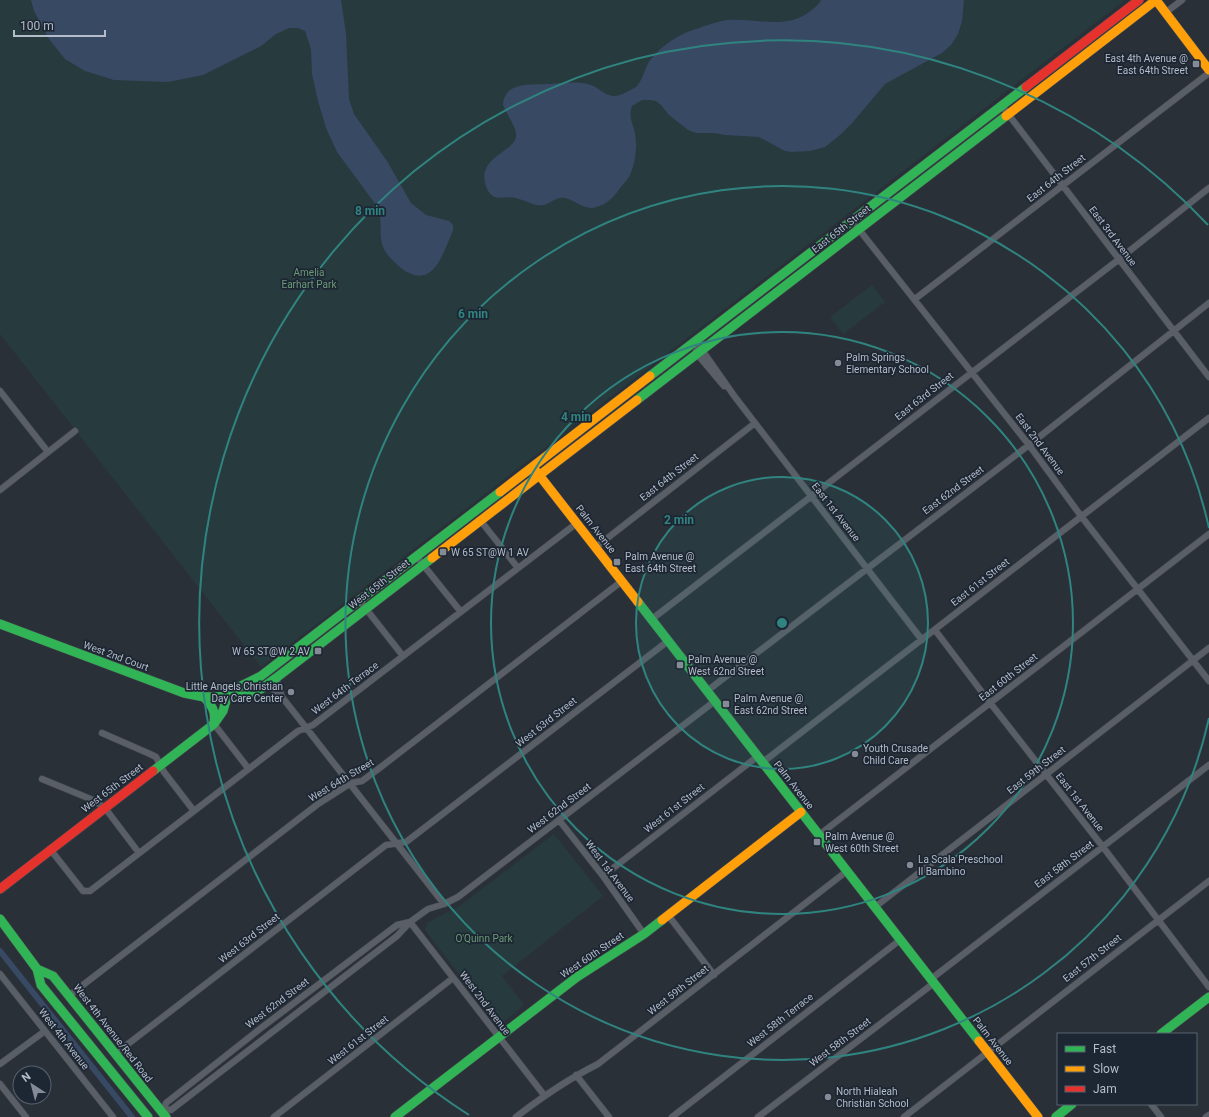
<svg xmlns="http://www.w3.org/2000/svg" width="1209" height="1117" viewBox="0 0 1209 1117" font-family="Roboto,sans-serif">
<style>
.green{fill:#273a3e}
.water{fill:#384963}
.lines{fill:none;stroke-linecap:round;stroke-linejoin:round}
.canal{stroke:#384963;stroke-width:6}
.street-casing{stroke:#484c53;stroke-width:7}
.fast-casing{stroke:#484c53;stroke-width:10}
.slow-casing{stroke:#484c53;stroke-width:10}
.jam-casing{stroke:#484c53;stroke-width:10}
.street{stroke:#5a5e66;stroke-width:6}
.fast{stroke:#30b455;stroke-width:9}
.slow{stroke:#ff9f0a;stroke-width:9}
.jam{stroke:#e5322d;stroke-width:9}
.ring{fill:none;stroke:#308480;stroke-width:2}
.poi-dot{fill:#848b96;stroke:#1d2633;stroke-width:1.5}
.labels{text-anchor:middle;dominant-baseline:central;stroke-width:3.5;stroke-linejoin:round;paint-order:stroke}
.poi-label{font-size:10px;fill:#b4bcc9;stroke:#1d2633;text-anchor:start}
.street-label{font-size:10px;fill:#b4bcc9;stroke:#1d2633}
.park-label{font-size:10px;fill:#6b9a76;stroke:#1d2633}
.centre{fill:#308480;stroke:#1d2633;stroke-width:2}
.ring-label{font-size:12px;text-anchor:middle;font-weight:bold;fill:#308480;stroke:#1d2633;stroke-width:3.5;stroke-linejoin:round;paint-order:stroke}
</style>
<rect width="100%" height="100%" fill="#2a3038"/>
<path class="green" d="M0,0h1125l-864,667 -261,-333z
M872,285l13,17 -42,32 -13,-17z
M554,834l49,62 -101,80 22,29 -25,21 -74,-96 2,-7 34,-18z"/>
<path class="water" d="M31,0h310l5,34 3,65 5,15 33,47 24,42 15,12 23,6 4,4v6c-8,16 -16,50 -39,44 -5,-2 -10,-4 -13,-7 -7,-6 -15,-13 -18,-21 -5,-15 1,-26 -7,-42l-39,-53 -11,-24 -8,-27 -6,-27 -1,-25 -6,-18 -7,-3h-9l-13,6 -15,12 -58,29 -35,7 -54,-2 -29,-9 -20,-12 -16,-20 -15,-28z
M821,0h143l-2,21 -4,13 -7,11 -9,8 -57,31 -32,38 -13,13 -15,12 -15,4 -19,1 -6,-1 -26,-14 -33,-2 -13,-2h-17l-8,-3 -19,-15 -8,-10 -5,-4 -6,-1h-8l-10,6c-3,8 -1,14 2,23 4,15 2,34 -5,48 -3,5 -8,9 -11,14 -6,9 -17,17 -28,17 -9,-1 -16,-8 -25,-10 -9,-2 -14,6 -22,7 -5,1 -11,-1 -15,-3 -4,-1 -8,-3 -12,-4 -13,-3 -24,6 -30,-12 -10,-29 29,-34 30,-50 1,-8 -10,-23 -13,-31 1,-24 29,-20 46,-21 13,-1 29,-3 42,1 8,3 13,10 22,11 5,0 10,-2 14,-4 3,-2 8,-4 10,-6 7,-8 8,-20 14,-27 12,-15 30,-26 48,-31 9,-3 19,-7 29,-8 29,-2 60,11 85,-11 3,-3 6,-5 8,-9z"/>
<g class="lines">
<path class="canal" d="M0,951l132,166"/>
<g class="street-casing">
<path id="street" d="M1165,13l17,-13
M1002,106l207,271
M857,227l172,218 52,71 128,165
M915,299l294,-226
M693,343l9,7 33,47 187,243
M696,351l1,3 27,32
M0,391l48,61
M0,490l75,-59
M480,520l38,48
M596,547l159,-124
M416,556l45,56
M359,600l44,56
M652,619l466,-359 91,-72
M935,630l56,74 112,143 106,140
M276,678l6,19
M267,685l15,12 162,207
M707,691l322,-246 180,-142
M214,724l34,44
M102,733l48,21 6,3 8,15 30,39
M763,762l446,-344
M42,779l51,21 12,8 34,45
M559,820l44,56 41,58
M819,835l390,-301
M50,849l33,42h7l208,-160 15,-6 264,-202
M603,876l155,-120
M875,907l334,-259
M668,915l46,60
M410,922l134,173
M0,974l113,143
M931,979l278,-214
M70,995l248,-191 33,-21 11,-2 15,-11 245,-189
M115,1054l271,-209 20,-3 262,-201
M0,1064l45,-33
M576,1075l33,42
M0,1084l26,33
M1151,1104l10,13
M164,1109l7,1 226,-174 13,-14 18,-13 16,-5 14,-7 257,-196
M162,1111l2,-2 2,-6 95,-75 136,-103 13,-3
M274,1117l179,-139
M516,1117c26,-20 52,-38 82,-53l249,-193
M672,1117l228,-177
M758,1117l176,-134
M904,1117l305,-236
M1206,1117l3,-2"/>
</g>
<g class="fast-casing">
<path id="fast" d="M650,376l376,-289
M637,400l369,-284
M638,602l341,439
M0,624l184,69 20,4 41,-1 16,-7 15,-11 156,-120
M204,697c8,9 12,14 10,26
M153,771l61,-47 9,-13 4,-14 12,-10 22,-11 239,-184
M0,919l37,50 4,16 107,132
M37,969l16,7 113,141
M1161,1034l48,-37
M395,1117l182,-140 67,-43 18,-14
M1056,1117l16,-13"/>
</g>
<g class="slow-casing">
<path id="slow" d="M1156,0l53,70
M1006,116l150,-116
M536,471l102,131
M500,492l150,-116
M432,558l205,-158
M662,920l139,-108
M979,1041l59,76"/>
</g>
<g class="jam-casing">
<path id="jam" d="M1026,87l113,-87
M0,889l153,-118"/>
</g>
<use href="#street" class="street"/>
<use href="#fast" class="fast"/>
<use href="#slow" class="slow"/>
<use href="#jam" class="jam"/>
</g>
<circle cx="782" cy="623" r="146" fill="#308480" fill-opacity=".12"/>
<g class="ring">
<circle cx="782" cy="623" r="146"/>
<circle cx="782" cy="623" r="291"/>
<path d="M1209 718A437 437 0 1 1 1209 528"/>
<path d="M469 1115A583 583 0 1 1 1208 225"/>
</g>
<g class="poi-dot">
<rect x="1192" y="60" width="8" height="8" rx="2"/>
<circle cx="838" cy="363" r="4"/>
<rect x="439" y="548" width="8" height="8" rx="2"/>
<rect x="613" y="558" width="8" height="8" rx="2"/>
<rect x="314" y="647" width="8" height="8" rx="2"/>
<rect x="676" y="661" width="8" height="8" rx="2"/>
<circle cx="291" cy="692" r="4"/>
<rect x="722" y="700" width="8" height="8" rx="2"/>
<circle cx="855" cy="754" r="4"/>
<rect x="813" y="838" width="8" height="8" rx="2"/>
<circle cx="910" cy="865" r="4"/>
<circle cx="828" cy="1097" r="4"/>
</g>
<g class="labels">
<g class="poi-label">
<text x="1188" y="58" text-anchor="end">East 4th Avenue @<tspan x="1188" dy="12">East 64th Street</tspan></text>
<text x="846" y="357">Palm Springs<tspan x="846" dy="12">Elementary School</tspan></text>
<text x="451" y="552">W 65 ST@W 1 AV</text>
<text x="625" y="556">Palm Avenue @<tspan x="625" dy="12">East 64th Street</tspan></text>
<text x="310" y="651" text-anchor="end">W 65 ST@W 2 AV</text>
<text x="688" y="659">Palm Avenue @<tspan x="688" dy="12">West 62nd Street</tspan></text>
<text x="283" y="686" text-anchor="end">Little Angels Christian<tspan x="283" dy="12">Day Care Center</tspan></text>
<text x="734" y="698">Palm Avenue @<tspan x="734" dy="12">East 62nd Street</tspan></text>
<text x="863" y="748">Youth Crusade<tspan x="863" dy="12">Child Care</tspan></text>
<text x="825" y="836">Palm Avenue @<tspan x="825" dy="12">West 60th Street</tspan></text>
<text x="918" y="859">La Scala Preschool<tspan x="918" dy="12">Il Bambino</tspan></text>
<text x="836" y="1091">North Hialeah<tspan x="836" dy="12">Christian School</tspan></text>
</g>
<g class="street-label">
<text transform="translate(1056 178) rotate(-38)">East 64th Street</text>
<text transform="translate(841 229) rotate(-38)">East 65th Street</text>
<text transform="translate(1113 236) rotate(53)">East 3rd Avenue</text>
<text transform="translate(924 396) rotate(-38)">East 63rd Street</text>
<text transform="translate(1040 444) rotate(53)">East 2nd Avenue</text>
<text transform="translate(669 477) rotate(-38)">East 64th Street</text>
<text transform="translate(953 490) rotate(-37)">East 62nd Street</text>
<text transform="translate(836 512) rotate(52)">East 1st Avenue</text>
<text transform="translate(596 529) rotate(52)">Palm Avenue</text>
<text transform="translate(980 582) rotate(-38)">East 61st Street</text>
<text transform="translate(379 584) rotate(-38)">West 65th Street</text>
<text transform="translate(116 656) rotate(20)">West 2nd Court</text>
<text transform="translate(1008 677) rotate(-38)">East 60th Street</text>
<text transform="translate(345 688) rotate(-37)">West 64th Terrace</text>
<text transform="translate(546 722) rotate(-38)">West 63rd Street</text>
<text transform="translate(1036 770) rotate(-38)">East 59th Street</text>
<text transform="translate(341 780) rotate(-31)">West 64th Street</text>
<text transform="translate(794 785) rotate(52)">Palm Avenue</text>
<text transform="translate(112 788) rotate(-37)">West 65th Street</text>
<text transform="translate(1080 802) rotate(52)">East 1st Avenue</text>
<text transform="translate(559 808) rotate(-37)">West 62nd Street</text>
<text transform="translate(674 808) rotate(-38)">West 61st Street</text>
<text transform="translate(1064 864) rotate(-37)">East 58th Street</text>
<text transform="translate(610 871) rotate(53)">West 1st Avenue</text>
<text transform="translate(249 938) rotate(-38)">West 63rd Street</text>
<text transform="translate(592 955) rotate(-34)">West 60th Street</text>
<text transform="translate(1092 958) rotate(-38)">East 57th Street</text>
<text transform="translate(678 990) rotate(-38)">West 59th Street</text>
<text transform="translate(277 1003) rotate(-37)">West 62nd Street</text>
<text transform="translate(485 1003) rotate(53)">West 2nd Avenue</text>
<text transform="translate(780 1020) rotate(-38)">West 58th Terrace</text>
<text transform="translate(113 1033) rotate(52)">West 4th Avenue/Red Road</text>
<text transform="translate(64 1039) rotate(52)">West 4th Avenue</text>
<text transform="translate(358 1040) rotate(-38)">West 61st Street</text>
<text transform="translate(993 1041) rotate(52)">Palm Avenue</text>
<text transform="translate(840 1042) rotate(-37)">West 58th Street</text>
</g>
<g class="park-label">
<text x="309" y="272">Amelia<tspan x="309" dy="12">Earhart Park</tspan></text>
<text x="484" y="938">O'Quinn Park</text>
</g>
</g>
<circle cx="782" cy="623" r="6" class="centre"/>
<g class="ring-label">
<text x="370" y="215">8 min</text>
<text x="473" y="318">6 min</text>
<text x="576" y="421">4 min</text>
<text x="679" y="524">2 min</text>
</g>
<rect x="1057" y="1033" width="140" height="72" fill="#1d2633" stroke="#59626f"/>
<rect x="1065" y="1046" width="20" height="6" fill="#30b455" stroke="#59626f"/>
<text x="1093" y="1053" font-size="12" fill="#b4bcc9">Fast</text>
<rect x="1065" y="1066" width="20" height="6" fill="#ff9f0a" stroke="#59626f"/>
<text x="1093" y="1073" font-size="12" fill="#b4bcc9">Slow</text>
<rect x="1065" y="1086" width="20" height="6" fill="#e5322d" stroke="#59626f"/>
<text x="1093" y="1093" font-size="12" fill="#b4bcc9">Jam</text>
<g transform="translate(32 1085) rotate(324)"><circle r="19" fill="#1d2633" stroke="#59626f"/>
<path d="M0-3L7 15L0 10L-7 15Z" fill="#848b96"/>
<text y="-6" font-size="11" font-weight="bold" text-anchor="middle" fill="#b4bcc9">N</text>
</g>
<path d="M14 30v6h91v-6" fill="none" stroke="#b4bcc9" stroke-width="2"/>
<text x="20" y="30" font-size="12" fill="#b4bcc9" stroke="#1d2633" stroke-width="3" paint-order="stroke">100 m</text>
</svg>
